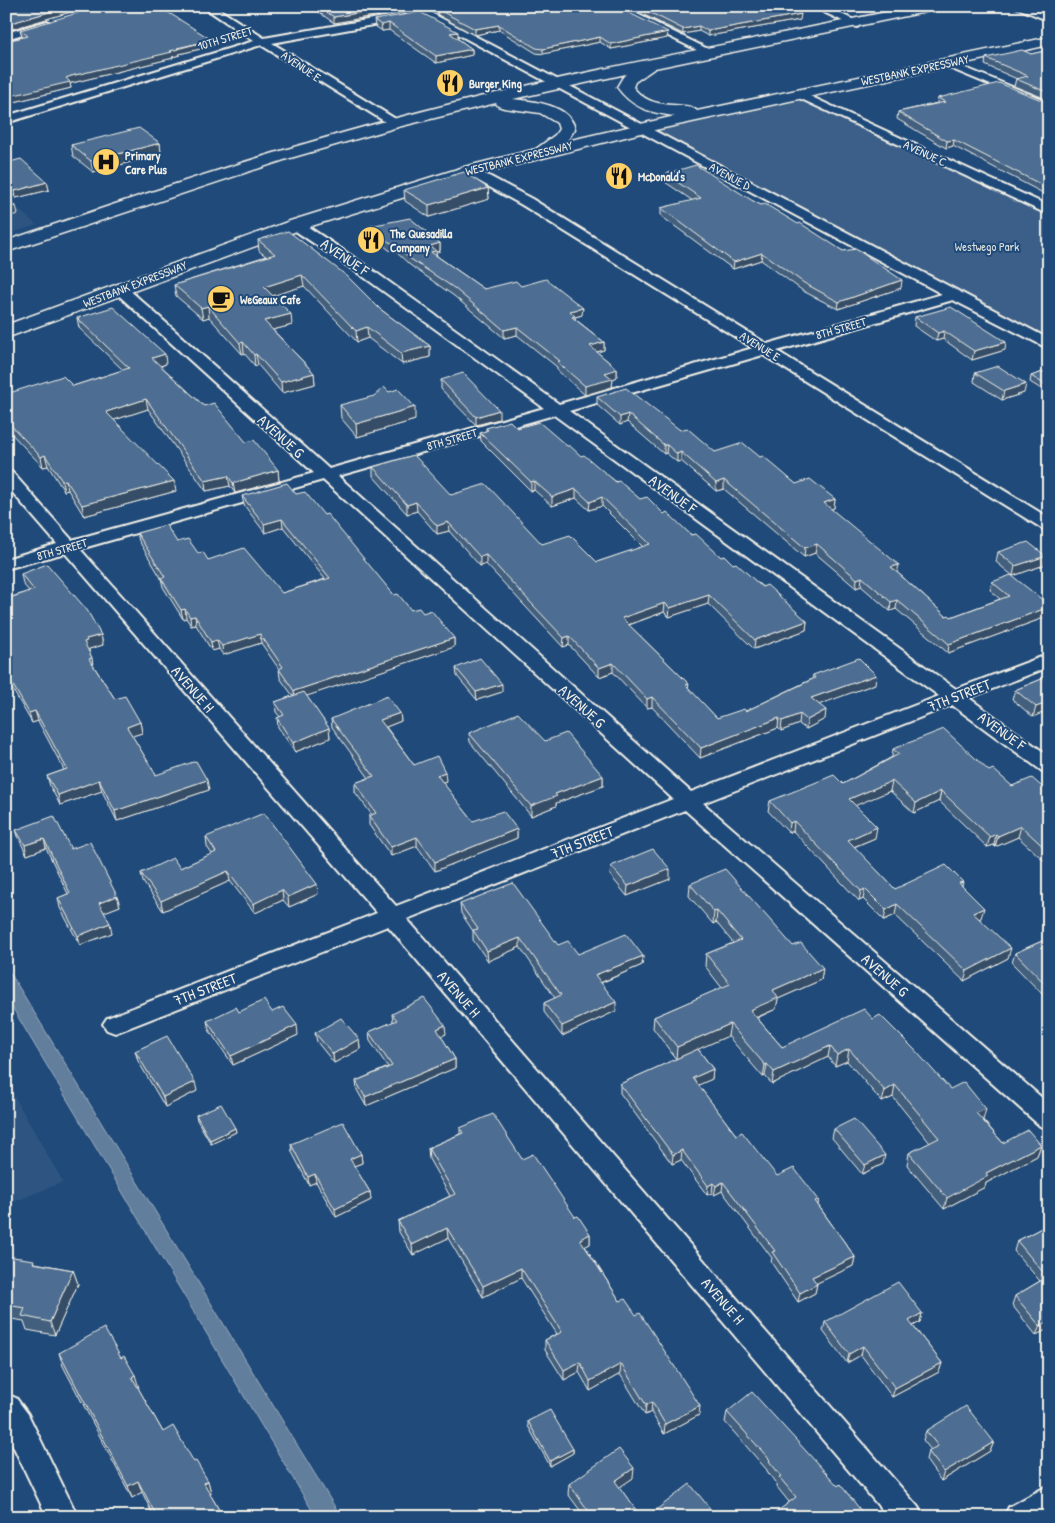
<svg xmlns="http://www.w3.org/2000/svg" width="1055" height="1523" viewBox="0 0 1055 1523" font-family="'Patrick Hand',sans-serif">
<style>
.built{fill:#2d5581}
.green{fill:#3a5f88;stroke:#97a8b8}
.water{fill:#627e9d;stroke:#9cacbb}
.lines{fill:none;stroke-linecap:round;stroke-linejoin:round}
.minor-casing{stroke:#f4f1e8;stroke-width:4}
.trunk-casing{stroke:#f4f1e8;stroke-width:3}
.minor{fill:#1f4a7a;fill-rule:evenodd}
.trunk{fill:#1f4a7a;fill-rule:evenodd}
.wall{fill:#425f7e;stroke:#f4f1e8}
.shaded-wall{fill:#364d66;stroke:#f4f1e8}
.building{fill:#4d6e92;stroke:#f4f1e8}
.labels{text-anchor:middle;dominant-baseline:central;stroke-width:4;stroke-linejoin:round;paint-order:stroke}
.far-street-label{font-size:12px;fill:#f4f1e8;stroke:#1f4a7a}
.far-poi-label{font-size:12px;font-weight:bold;fill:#f4f1e8;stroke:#1f4a7a;text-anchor:start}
.far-park-label{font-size:12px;fill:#e1e2de;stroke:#1f4a7a}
.street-label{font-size:15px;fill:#f4f1e8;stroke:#1f4a7a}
</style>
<rect width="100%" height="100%" fill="#1f4a7a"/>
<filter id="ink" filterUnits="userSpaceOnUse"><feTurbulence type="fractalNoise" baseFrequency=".02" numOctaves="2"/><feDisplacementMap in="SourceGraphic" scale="10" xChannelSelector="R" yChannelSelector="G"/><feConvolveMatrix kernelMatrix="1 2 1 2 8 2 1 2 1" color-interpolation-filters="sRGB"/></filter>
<g filter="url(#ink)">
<path class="built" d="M6,199l31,26 -31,10z
M6,1082l57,100 -57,23z"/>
<path class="green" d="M801,95l248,116v134l-409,-217z"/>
<path class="water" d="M6,966l335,551h-25l-310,-520z"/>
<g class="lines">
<g class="minor-casing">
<path id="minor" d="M202,6h12l50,32 137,-24 4,1 1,2 -1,2 -4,1 -129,23 130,80 -6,4 -4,-1 -131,-81 -255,78v-7l248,-75z
M405,6h13l631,333v10l-96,-49 -176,51 272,167v12l-6,-1 -280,-174 -194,56 387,278 93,-35v13l-80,31 80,58v17l-7,-2 -90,-66 -249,98 346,301v25l-9,-3 -355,-316 -278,109 511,588 5,10h-35l-500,-591 -265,104 -8,3 -8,-3 -4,-6 4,-6 270,-105 -312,-360 -59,16v-10l51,-15 -51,-59v-15l6,2 60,68 242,-67 -199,-181 -2,-3 2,-3h10l204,183 215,-61 -183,-133 -70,-47 -2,-3 2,-3h10l70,47 188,135 194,-56 -231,-143 -56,-31 -2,-3 2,-3h8l58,31 235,145 175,-50zM554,415l385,281 -248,96 -353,-316zM323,480l350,319 -277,107 -316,-357z
M607,6h14l95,47 -1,2h-8z
M811,6h14l37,18 -5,3 -4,-1z
M1013,6h15l21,8v7z
M47,21l5,3 -1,2 -45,13v-6z
M946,60l103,42v7l-107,-44 -2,-2z
M801,92l248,114v9l-252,-118 -2,-2z
M6,1394l10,4 12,16 50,103h-31l-41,-86z
M1049,1485v31l-45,1 5,-10z"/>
</g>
<g class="trunk-casing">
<path id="trunk" d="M914,6h28l-2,3 -285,59 -20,14 -2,5c20,27 52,12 64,24l352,-74v8l-408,88 -165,42 -174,54 -296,109v-13l284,-104 174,-54 72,-18 19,-14 4,-6 -2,-6 -17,-10 -36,-5 -6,-2 -2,-3 -98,24 -111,32 -281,93v-11c145,-50 289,-98 437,-135 156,-40 314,-66 471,-100zM626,74l-3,3 -6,10c14,20 33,26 58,29l-108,25 8,-12c-5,-24 -41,-28 -62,-30z"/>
</g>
<use href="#minor" class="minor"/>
<use href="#trunk" class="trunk"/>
</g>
<path class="wall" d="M6,6h85l-79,23 -6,-4z
M310,6h97v4l-73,13z
M626,6h177l-11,3 8,11 -92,16 -9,-5 -16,3z
M437,9l230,29 -56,11 -11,-7 -57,12 -7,-1 -37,-23 -24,5 -37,-20z
M374,20l84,18h-1l15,11v6l-36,8 -47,-33 -7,1 -7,-5z
M20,30l193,16 -34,8 1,1 -8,2 1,1 -101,25h-2l1,5 -65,16v-63l17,-4 -1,-1z
M1049,50v50l-35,-14 2,-7h1l-32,-14 1,-7 45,-4z
M938,98l111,5v91l-6,-1 -90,-47 -7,2 -49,-29 1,-7 39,-9z
M160,143l1,11 -68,18 -20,-16 -2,-11z
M6,163l41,19 2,8 -33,8 -10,-9z
M665,174l88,27 90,50 58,37 -63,21 -35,-18 -42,-31 -28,9 -72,-53v-8l32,-7 -28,-19z
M488,188l1,11 -60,18 -24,-16 -1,-11z
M370,226l70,17v8l-4,1 1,4 47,33 37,-3 61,29 -7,2v2l29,23v8l-7,2 20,17v8l-4,2 -1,8 -27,8 -28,-25v-3l-40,-32 -13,3 -50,-42 -44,-31 -15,-14 -6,-1 -18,-16z
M258,240l122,69 50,37v11l-28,7 -34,-26 -11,4 -53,-56 -32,9 20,30 -19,5 41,43 1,11 -33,9 -24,-28 -3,1 -11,-13 -2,1 -33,-37 -6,2 -27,-23 -2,-11 92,-29 -7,-5z
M915,317l90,33 -33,10 -29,-21 -7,2 -22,-15z
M77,318l89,46 -5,2 43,40 74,64 1,11 -44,12 -5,-7 -24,5 -58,-82 -34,11 62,71 -92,25 -16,-26 -4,1 -16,-25 -5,1 -37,-39v-34l67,-8 50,-16 -44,-42z
M1049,370v24l-19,-12 1,-6z
M975,373l49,20 -22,7 -28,-18z
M441,380l58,39 -23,6 -35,-36z
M597,397l83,33 35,22 45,5 36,27 39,15 -1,9 -3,1 67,64 48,43 5,1 49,-18 -10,-9 2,-8 57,23v11l-101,37 -52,-44 -6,2 -29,-25 -5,2 -41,-35 -11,4 -80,-68 -8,2 -35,-30 -4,1 -11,-9 -2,1 -37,-32 -7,3 -23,-20z
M340,405l75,15 -58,17 -16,-19z
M486,428h31l50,18 73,53 24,15 57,43 12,7 74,57 -1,9 -52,19 -46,-45 -39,13 -5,-5 -35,13 60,59 -1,4 29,30 29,-7 66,-32 1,-4 62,9 -56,20 6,15 -19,10 -7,-5 -18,7 -3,-3 -78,30 -48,-51 -5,1 -34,-36 -14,5 -30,-32 -6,2 -77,-83 -6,2 -31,-35 -12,3 -20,-23 -10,3 -34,-38v-9l78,28 91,49 55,18 46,-15 -41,-41 -13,4 -13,-12 -24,8 -18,-16 -3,1 -50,-50 -1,-8 6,-2z
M296,494l28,21 70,80 17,15 12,3 31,25v9l-148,49 23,32 1,10 -35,14 -17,-25 -1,-9 3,-1 -4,-5 -1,-10 18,-6 -13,-18 -1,-9 -18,-26 -38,12 -4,-6 -7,2 -16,-26 -5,1 -5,-8 -3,1 -20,-32 -2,-9 -22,-37 -2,-8 40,9 21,11 10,7 74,33 43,-14 -42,-52 -18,6 -21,-28 -2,-9z
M998,552l46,13 -31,11 -17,-14z
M21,574l80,61 2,10 -14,4v3l3,6 1,7 22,34 25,23 2,11 -10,3 24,39 53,15 -92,31 -15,-30 -42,14 -10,-19 -3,-10 17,-6 -26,-49 -6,2 -26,-45v-79l23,-8 -6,-7z
M456,668l46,24 -25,8 -20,-24z
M1049,676l-16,41 -21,-18 3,-9z
M400,713l1,8 -15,6 28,38 32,16 -4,1 31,39 44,8v9l-82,33 -18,-25 -26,10 -22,-31v-9l3,-1 -17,-23v-9l14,-5 -37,-51 -1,-8z
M469,733l76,8 58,35v10l-47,17v3l-25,10 -61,-74z
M893,749l96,22 23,15 37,7v72l-31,-28 -23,10 -1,-2 -7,2 -48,-46 -25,12 -24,-22 -35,14 20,33 -21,9 41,42 68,-7 -1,4 19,32 -2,1 29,39 -44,23 -69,-66 -11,5 -21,-21 -4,2 -66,-70 -4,2 -21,-22 2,-10 73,-17 49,-27z
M16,830l55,19 46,47 3,10 -16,6 8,21 -32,12 -20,-37 -2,-10 10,-4 -22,-46 -19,7 -8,-16z
M206,837l112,57 -29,13 -6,-7 -28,13 -25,-32 -67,30 -20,-29 -2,-9 39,-5 32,-14 -5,-7z
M611,866l59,13 -43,17 -17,-21z
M690,884l103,62 30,22 -2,12 -43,19 -2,10 -19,9 25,29 91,-28 110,101 20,23 38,2 -4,11 -51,27 -1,4 -41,22 -37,-44 2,-12 21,-10 -37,-46 -11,5 -35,-41 -12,5 -7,-9 -56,27 -7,-8 -2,1 -35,-41 -30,13 15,20 -1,10 -14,6 38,50 41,41 42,24 -1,5 37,52 -2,9 -36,17 -2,10 -17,9 -27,-40 1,-4 -50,-67 -8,4 -2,-2 -5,2 -26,-35 -9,4 -52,-71v-9l56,-25 -23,-31 1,-11 68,-29 -17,-22 1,-12 27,-11 -17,-21 -3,2 -24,-28z
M460,904l118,50 65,2 -1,9 -41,18 15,28 -54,25 -18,-24v-9l11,-5 -35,-51 -32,14 -15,-21v-9l-12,-18z
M1049,938v60l-2,1 -35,-36 3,-10z
M239,1012h33l26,23 -65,30 -24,-35 -2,-9z
M392,1014l54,20 -5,2 14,23v9l-89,38 -9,-16 -1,-9 32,-14 -18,-26 -1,-9 24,-10z
M315,1033l44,6 1,10 -26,14 -17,-21z
M135,1051l62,40 -32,16 -27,-46z
M196,1115l39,13 1,4 -25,12 -14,-24z
M460,1128l62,31 68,75v10l-5,2 35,55 79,114 -35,19 -13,-22 -6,3 -25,-41 -30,17 -11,-19 -15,8 -19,-30v-10l12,-6 -36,-56 -38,19 -35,-59 -35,17 -14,-23 -1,-11 52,-25 -21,-37 -1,-11 32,-14z
M834,1129l49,35 -21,10 -30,-36z
M291,1144l70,10 1,9 -8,3 16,26 1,8 -35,17 -20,-35 -7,3 -17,-33z
M1049,1224v109l-3,-3 -10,5 -24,-30 3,-9 25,-15 -26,-30 3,-10z
M6,1256l29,7 38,7 5,14 -23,51 -28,-5 -3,-9 -18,-3z
M922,1313l-2,9 -7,4 29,37 -3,9 -47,25 -31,-42 -14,8 -24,-32 2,-9z
M59,1353l62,5 14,17 3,13 25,44 31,30 14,19 3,12 -1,1 13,23h-69l-12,-25 -10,6 -69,-132z
M727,1412l139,105 -77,-15 -12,-15v-2l-10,-14v-1l-42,-48z
M528,1421l45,28v4l-23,13 -22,-40z
M926,1431l68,11 -4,9 -49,30 -15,-21 2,-9 3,-1 -8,-10z
M633,1478l-14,9 22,30h-56l-17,-23 1,-10z"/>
<path class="shaded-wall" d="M70,6h21l-79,23 -1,-6z
M397,6h10v4l-73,13v-6z
M785,6h18l-18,5z
M801,14l-1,6 -92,16v-5z
M389,23v7l-7,1 -1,-6z
M499,25v5l-24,5v-6z
M699,26v5l-16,3v-5z
M458,32v6l-8,2v-7z
M668,32l-1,6 -56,11v-5z
M600,37v5l-57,12v-5z
M212,40l1,6 -34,8 1,1 -8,2 1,1 -101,25h-2l1,5 -65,16v-7l65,-21z
M472,49v6l-36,8v-7z
M954,140l-1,6 -7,2 1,-7z
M160,143l1,11 -68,18 -2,-11z
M47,182l2,8 -33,8 -1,-7z
M488,188l1,11 -60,18v-12z
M16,206l2,8 -12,3v-9z
M440,243v8l-4,1 1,7 -5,1 -2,-14z
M762,253l-1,7 -28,9 1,-7z
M302,275l2,11 -39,12 -1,-11z
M902,280l-1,8 -63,21 1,-7z
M208,306l1,11 -6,2 -2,-11z
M583,308l-1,7 -7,2v6l-5,-12z
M291,314l1,11 -27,7 -1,-11z
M367,327l1,11 -11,4 -1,-11z
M517,327v8l-13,3v-8z
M944,331l-1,8 -7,2 2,-8z
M243,342l1,11 -2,1 -2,-11z
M604,342v8l-15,4 1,-8z
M1006,342l-1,8 -33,10 2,-9z
M430,346v11l-28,7 -1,-11z
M165,354l1,10 -12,4 -2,-10z
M256,354l2,11 -3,1 -1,-11z
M617,369v8l-4,2 -1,8 -27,8v-9l20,-13z
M314,373l1,11 -33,9 -1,-11z
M1026,384l-2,9 -22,7 2,-9z
M146,399l2,10 -40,13 -2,-10z
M415,407v13l-58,17 -1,-13z
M499,410v9l-23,6v-8z
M628,414l-1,8 -7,3v-8z
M664,445h3l-1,8 -2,1z
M681,452v9l-4,1v-8z
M45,455l3,11 -5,1 -2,-10z
M278,470l1,11 -44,12 -2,-10z
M228,476l2,10 -24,5 -1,-10z
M66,480l2,10 -4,1 -2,-10z
M724,480v9l-8,2v-8z
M174,481l2,10 -92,25 -2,-11z
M534,481v9l-3,1v-9z
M576,489v9l-24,8v-9z
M602,497v9l-13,4 1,-8z
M835,499l-1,9 -11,4 1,-9z
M416,502l1,9 -10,3v-9z
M282,519l1,8 -18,6 -1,-9z
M448,522l1,9 -12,3v-8z
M817,544l-2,9 -11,4 1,-9z
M486,555v9l-6,2v-9z
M1046,556l-2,9 -31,11 2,-10z
M899,565l-2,8 -6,-6z
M862,577l-1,9 -5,2 1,-9z
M709,595l-1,9 -39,13 1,-9z
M897,600l-1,9 -6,2 1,-9z
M665,603l-1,9 -42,15v-9z
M1049,607v9l-101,37 1,-9z
M185,609l1,9 -3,1 -2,-9z
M195,616l1,9 -5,1 -1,-9z
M807,621l-1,9 -52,19 1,-9z
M260,634l1,9 -38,12 -1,-9z
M101,635l2,10 -14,4v3h-3l-2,-10 2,-3z
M569,636v9l-6,2 1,-9z
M454,638v9l-159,53 -1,-9z
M217,640l2,9 -7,2 -1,-9z
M613,663v9l-14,5v-9z
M876,675l-1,9 -65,24 1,-10z
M502,684v8l-25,8 -1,-8z
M652,697v10l-5,1v-9z
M1049,702v8l-16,7 3,-10z
M826,710l-1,9 -19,10 1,-9z
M35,711l3,10 -6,2 -3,-10z
M400,713l1,8 -20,8 -1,-9z
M800,714l-1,10 -18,7 1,-10z
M779,718l-1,10 -78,30 1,-10z
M140,722l2,11 -13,4 -2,-10z
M329,728l1,10 -35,14 -2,-9z
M445,772l1,9 -9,3v-9z
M603,776v10l-47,17v3l-25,10v-10l24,-12z
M99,780l3,11 -42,14 -2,-10z
M207,780l2,10 -92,31 -2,-10z
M892,781l-2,10 -43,18 2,-10z
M941,791l-2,10 -25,12 2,-10z
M794,821l-1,10 -4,2 1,-10z
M1021,826l-3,11 -23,10 3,-11z
M877,827l-2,11 -29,12 2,-10z
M517,829v9l-82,33v-9z
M996,834l-2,11 -7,2 3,-10z
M417,837v9l-26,10v-9z
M44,839l2,9 -19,7 -2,-10z
M670,869v10l-43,17 1,-10z
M228,871l2,10 -67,30 -2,-10z
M317,884l1,10 -29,13 -1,-10z
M865,889l-2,10 -4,2 2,-10z
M282,890l1,10 -28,13 -2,-9z
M117,896l3,10 -18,7 -3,-10z
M897,904l-2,11 -11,5 2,-10z
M984,908l-3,10 -11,5 3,-10z
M717,911l-1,11 -3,2 1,-12z
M110,923l2,10 -32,12 -2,-9z
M520,938v9l-32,14 -1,-10z
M1011,948l-3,10 -44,23 3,-10z
M643,956l-1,9 -47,20v-10z
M823,968l-2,12 -43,19 -2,10 -28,12 2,-11 23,-20z
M616,1002v9l-54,25v-10z
M730,1024l-2,12 -52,23 1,-12z
M297,1025l1,10 -65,30 -2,-9z
M445,1025l1,9 -9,4v-9z
M359,1039l1,10 -26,14 -1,-9z
M830,1046l-2,11 -56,27 2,-12z
M849,1049l-2,12 -12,5 2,-11z
M455,1059v9l-89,38 -1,-9z
M767,1064l-2,12 -2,1 2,-12z
M713,1069l-1,10 -20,9 1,-10z
M195,1082l2,9 -32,16 -2,-10z
M895,1085l-2,12 -11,5 3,-11z
M986,1109l-3,11 -10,5 3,-12z
M235,1128l1,4 -25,12 -1,-4z
M1041,1145l-4,11 -51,27 -1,4 -41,22 3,-11 39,-25z
M682,1150l-1,10 -9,4 1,-9z
M361,1154l1,9 -11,4 -1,-8z
M885,1155l-2,9 -21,10 3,-9z
M315,1174l1,8 -7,3 -1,-8z
M723,1182l-1,9 -8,4 2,-9z
M713,1183l-1,10 -5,2 1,-9z
M370,1192l1,8 -35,17 -1,-8z
M447,1228l1,10 -35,17 -1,-10z
M590,1234v10l-10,5v-10z
M855,1257l-2,9 -42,20 1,-9z
M521,1268v10l-38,19v-11z
M73,1270l5,14 -23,51 -5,-13z
M817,1284l-2,9 -17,9 2,-9z
M922,1313l-2,9 -14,8 3,-9z
M1049,1321l-3,9 -10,5 4,-9z
M863,1346l-2,9 -14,8 2,-9z
M580,1362l-1,10 -15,8v-10z
M942,1363l-3,9 -47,25 3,-9z
M621,1364l-1,10 -30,17v-10z
M135,1375l4,13 -3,2 -4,-13z
M652,1402l-1,10 -6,3 1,-10z
M700,1406l-1,9 -35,19 1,-10z
M994,1442l-4,9 -49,30 3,-9z
M573,1449v4l-23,13v-5z
M634,1468l-1,10 -19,13 1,-10z
M138,1481l4,11 -10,6 -4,-12z
M208,1481l3,12 -4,2 -3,-12z"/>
<path class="building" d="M6,6h64l-59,17 -5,-3z
M101,6h57l54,34 -35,8 2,1 -9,2 2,1 -101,24 -5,2 4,4 -64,15v-56l22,-5 -8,-6z
M317,6h80l-63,11z
M452,6h163l53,26 -57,12 -11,-7 -57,12 -7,-1 -37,-23 -24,4 -38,-20z
M637,6h150l14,8 -93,17 -9,-5 -16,3z
M420,12l38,20 -8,1 22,16 -36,7 -47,-33 -8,2 -7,-5z
M1022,50l9,4 18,-4v43l-33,-14 12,-3 -42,-18z
M999,83l50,20v84l-5,-1 -90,-46 -7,1 -49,-29 47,-10 -7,-4z
M139,128l21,15 -69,18 -20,-16z
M21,159l26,23 -32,9 -9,-8v-20z
M696,165l57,36 8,4 4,-1 33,20 2,-1 43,28 13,-2 46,31 -63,22 -35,-19 -42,-30 -28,9 -73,-54 40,-10 -36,-24z
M464,172l24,16 -59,17 -25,-15z
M6,197l10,9 -10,2z
M410,218l30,25 -10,3 6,5 -5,1 53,37 32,-8 5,5 25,-7 37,29 -13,3 5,5 -3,1 32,25 -14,4 27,23 -12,4 8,6 -28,7 -28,-24 3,-1 -43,-34 -13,3 -50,-42 -45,-30 -15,-14 -5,-2 -19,-16z
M288,231l59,45 33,33 50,37 -29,7 -34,-26 -11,4 -54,-56 -38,12 27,27 -27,7 50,52 -33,9 -25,-28 -2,1 -11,-13 -3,1 -32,-37 -7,2 -27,-23 101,-31 -17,-14z
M113,307l52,47 -13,4 52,48 10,-3 32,39 8,-2 24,30 -45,13 -5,-7 -23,5 -59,-82 -40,13 68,69 -92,24 -16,-25 -4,1 -17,-26 -4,2 -35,-37v-26l57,-18 10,10 56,-18 -52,-50z
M951,307l55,35 -32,9 -30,-20 -6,2 -23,-16z
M998,366l28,18 -22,7 -29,-18z
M1049,370v17l-18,-11z
M463,373l36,37 -23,7 -35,-37z
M384,387l5,5 9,-3 17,18 -59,17 -16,-19 34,-9z
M626,388l54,42 7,-2 28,24 28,-9 17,14 3,-1 33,28 14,-5 25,20 -11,4 75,62 -8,2 55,49 3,-1 2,2 58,-21 -17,-14 19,-7 38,30v2l-100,37 -52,-44 -6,2 -29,-25 -5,2 -40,-35 -12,4 -81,-68 -8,3 -35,-31 -4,2 -10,-9h-3l-36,-31 -8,3 -23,-20z
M510,421l7,7 22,-6 28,24h3l11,10 3,-1 32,27 3,-1 21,18 7,-2 17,17 3,-2 24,23 5,-1 25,23 4,-1 8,8 3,-1 26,24 5,-2 40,36 -52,19 -46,-45 -39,13 -5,-5 -43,15 67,66 -3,1 31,33 27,-9 2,2 69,-33 -2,-3 46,-17 17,17 -65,23 15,12 -19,10 -7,-6 -18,7 -3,-3 -78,30 -49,-51 -5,2 -34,-36 -14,5 -30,-32 -5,2 -78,-83 -6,2 -32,-35 -11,4 -21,-24 -9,3 -34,-38 41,-12 37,40 35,-11 56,60 28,-9 27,27 53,-18 -48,-47 -12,5 -14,-13 -24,8 -18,-16 -3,1 -51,-49 8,-3 -2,-2z
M287,483l9,11 9,-2 19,23 3,-1 67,81 4,-1 13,16 8,-2 4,5 8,-3 23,28 -160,53 -15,-22 4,-2 -23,-33 -38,12 -5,-6 -6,2 -16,-26 -5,1 -5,-8 -4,1 -20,-32 4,-1 -28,-44 29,-8 11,17 11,-3 10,14 5,-1 5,8 36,-12 38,45 48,-15 -48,-59 -18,5 -22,-28z
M1028,542l18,14 -31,10 -17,-14z
M47,564l40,46 14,25 -15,4 1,2 -3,1 8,16 -3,1 26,40 10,-3 15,26 -13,5 29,48 40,-14 11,19 -92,31 -16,-31 -41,15 -11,-19 20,-7 -32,-58 -6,2 -23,-40v-74l28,-9 -13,-16z
M480,658l22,26 -26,8 -20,-24z
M1049,676v26l-13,5 -21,-17z
M304,692l25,36 -36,15 -16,-25 7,-3 -9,-13z
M387,696l13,17 -20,7 34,45 23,-9 8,16 -8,3 36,46 30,-10 14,18 -82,33 -18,-25 -26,10 -22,-31 7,-3 -21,-30 19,-7 -43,-57z
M518,713l27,28 21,-8 37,43 -48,18 2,2 -26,10 -62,-73z
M944,729l45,42 4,-2 19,17 20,-8 17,15v59l-28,-26 -23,10 -2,-2 -6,3 -49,-46 -25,12 -24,-22 -43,18 28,28 -29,13 47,49 51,-24 17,17 -4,1 25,25 -11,5 38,35 -44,23 -70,-67 -11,6 -21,-21 -4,2 -67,-70 -4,2 -20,-22 64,-26 9,9 56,-30 -6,-5z
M264,813l53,71 -29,13 -6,-7 -29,14 -25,-33 -67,30 -20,-28 32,-15 7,10 36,-16 -10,-15z
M54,816l17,33 19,-7 27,54 -18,7 11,20 -32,13 -20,-38 12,-5 -26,-54 -19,6 -9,-15z
M653,849l17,20 -42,17 -17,-20z
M725,869l68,77 8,-3 22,25 -50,22 5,8 -28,12 32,37 82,-38 9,10 7,-4 34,34 36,40 14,-7 22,27 -10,4 27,30 25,-13 13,15 -55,28 2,3 -41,22 -38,-45 30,-15 -44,-53 -10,6 -36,-42 -12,6 -7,-9 -56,26 -7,-8 -2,1 -35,-41 -53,23 -23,-30 76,-33 -24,-30 35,-14 -24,-29 -3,1 -24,-28z
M513,883l45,62 10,-4 10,13 48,-20 17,22 -48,19 21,27 -54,24 -18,-23 17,-8 -41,-57 -33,13 -14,-21 5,-1 -18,-25z
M1049,938v50l-34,-35z
M424,998l21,27 -8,4 18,30 -90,38 -9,-16 36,-15 -23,-34 28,-12 -5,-6z
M264,1000l8,12 11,-5 14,18 -66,31 -24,-35 29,-14 3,5z
M341,1018l18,21 -26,15 -18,-21z
M167,1036l28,46 -32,15 -28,-46z
M698,1049l15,20 -20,9 43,57 6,-3 35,44 17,-8 25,32 -4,1 40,56 -43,20 5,7 -17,9 -28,-41 3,-1 -52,-69 -7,4 -3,-3 -5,3 -26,-36 -9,5 -53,-71z
M221,1104l14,24 -25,12 -14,-25z
M493,1114l29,45 11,-5 42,63 3,-1 12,18 -10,5 40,62 5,-2 11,16 4,-2 60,93 -35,18 -13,-22 -6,3 -25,-41 -31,17 -10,-19 -16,8 -19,-30 17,-8 -41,-64 -38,18 -36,-58 -35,17 -14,-24 57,-27 -27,-46 35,-15 -3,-5z
M854,1119l31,36 -20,10 -31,-36z
M343,1122l18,32 -11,5 20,33 -35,17 -20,-35 -7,3 -17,-33z
M1049,1224v97l-9,5 -25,-30 32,-19 -30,-36z
M6,1256l28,4 -1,3 40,7 -23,52 -28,-6 3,-8 -19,-3z
M898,1282l24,31 -13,8 33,42 -47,25 -32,-42 -14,8 -24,-32z
M104,1328l17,30 3,-2 11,19 -3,2 31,55 10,-6 21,36 2,-1 12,20 -4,2 19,34h-66l-19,-36 -10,5 -69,-133z
M752,1392l86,94 2,-2 26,33h-96l26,-20 -17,-20 2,-1 -12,-15 1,-1 -43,-48z
M966,1406l28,36 -50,30 -16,-21 10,-5 -12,-15z
M550,1410l23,39 -23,12 -22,-40z
M619,1449l15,19 -19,13 26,36h-48l-24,-33z
M690,1484l27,33h-70z"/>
</g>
<defs>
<g id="restaurant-disc" transform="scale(1.4375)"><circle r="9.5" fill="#ffd166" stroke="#1f4a7a"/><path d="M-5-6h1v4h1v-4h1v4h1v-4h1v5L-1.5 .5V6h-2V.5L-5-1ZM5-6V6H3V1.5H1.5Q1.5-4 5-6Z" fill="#111"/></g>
<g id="hospital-disc" transform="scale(1.4375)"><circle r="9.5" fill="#ffd166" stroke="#1f4a7a"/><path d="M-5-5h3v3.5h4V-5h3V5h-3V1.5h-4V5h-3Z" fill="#111"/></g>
<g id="cafe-disc" transform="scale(1.4375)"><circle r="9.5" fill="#ffd166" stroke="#1f4a7a"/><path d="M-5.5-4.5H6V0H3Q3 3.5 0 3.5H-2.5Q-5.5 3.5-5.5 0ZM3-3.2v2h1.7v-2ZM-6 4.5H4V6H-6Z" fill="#111"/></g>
</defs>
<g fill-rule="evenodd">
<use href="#restaurant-disc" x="450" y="83"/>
<use href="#hospital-disc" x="106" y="162"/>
<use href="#restaurant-disc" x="619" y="176"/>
<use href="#restaurant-disc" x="371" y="240"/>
<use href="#cafe-disc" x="221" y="299"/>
</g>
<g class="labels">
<g class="far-street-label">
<text transform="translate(225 38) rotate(-17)">10TH STREET</text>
<text transform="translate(301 66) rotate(34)">AVENUE E</text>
<text transform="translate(915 70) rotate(-12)">WESTBANK EXPRESSWAY</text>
<text transform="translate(925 153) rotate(25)">AVENUE C</text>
<text transform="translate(519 158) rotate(-14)">WESTBANK EXPRESSWAY</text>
<text transform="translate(730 176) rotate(28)">AVENUE D</text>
<text transform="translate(135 284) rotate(-21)">WESTBANK EXPRESSWAY</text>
<text transform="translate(841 328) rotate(-16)">8TH STREET</text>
<text transform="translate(760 346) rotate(32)">AVENUE E</text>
<text transform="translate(452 439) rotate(-16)">8TH STREET</text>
<text transform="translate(62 549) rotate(-16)">8TH STREET</text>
</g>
<g class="far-poi-label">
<text x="469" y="83">Burger King</text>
<text x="125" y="155">Primary<tspan x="125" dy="14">Care Plus</tspan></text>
<text x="638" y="176">McDonald's</text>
<text x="390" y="233">The Quesadilla<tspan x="390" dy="14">Company</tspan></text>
<text x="240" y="299">WeGeaux Cafe</text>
</g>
<g class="far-park-label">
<text x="987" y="246">Westwego Park</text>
</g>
<g class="street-label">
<text transform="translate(345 257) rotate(34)">AVENUE F</text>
<text transform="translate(281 436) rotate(42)">AVENUE G</text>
<text transform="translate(673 494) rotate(36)">AVENUE F</text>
<text transform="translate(193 689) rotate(49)">AVENUE H</text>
<text transform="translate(959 695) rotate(-21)">7TH STREET</text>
<text transform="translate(582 706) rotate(42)">AVENUE G</text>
<text transform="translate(1002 731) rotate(36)">AVENUE F</text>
<text transform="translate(582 842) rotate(-21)">7TH STREET</text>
<text transform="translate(885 975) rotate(41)">AVENUE G</text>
<text transform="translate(205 989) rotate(-21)">7TH STREET</text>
<text transform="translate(459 994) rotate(49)">AVENUE H</text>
<text transform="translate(723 1301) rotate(49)">AVENUE H</text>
</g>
</g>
<rect width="1055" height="1523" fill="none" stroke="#1f4a7a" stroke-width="25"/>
<rect x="12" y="12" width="1030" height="1498" fill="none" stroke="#f4f1e8" stroke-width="2" filter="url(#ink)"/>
</svg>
